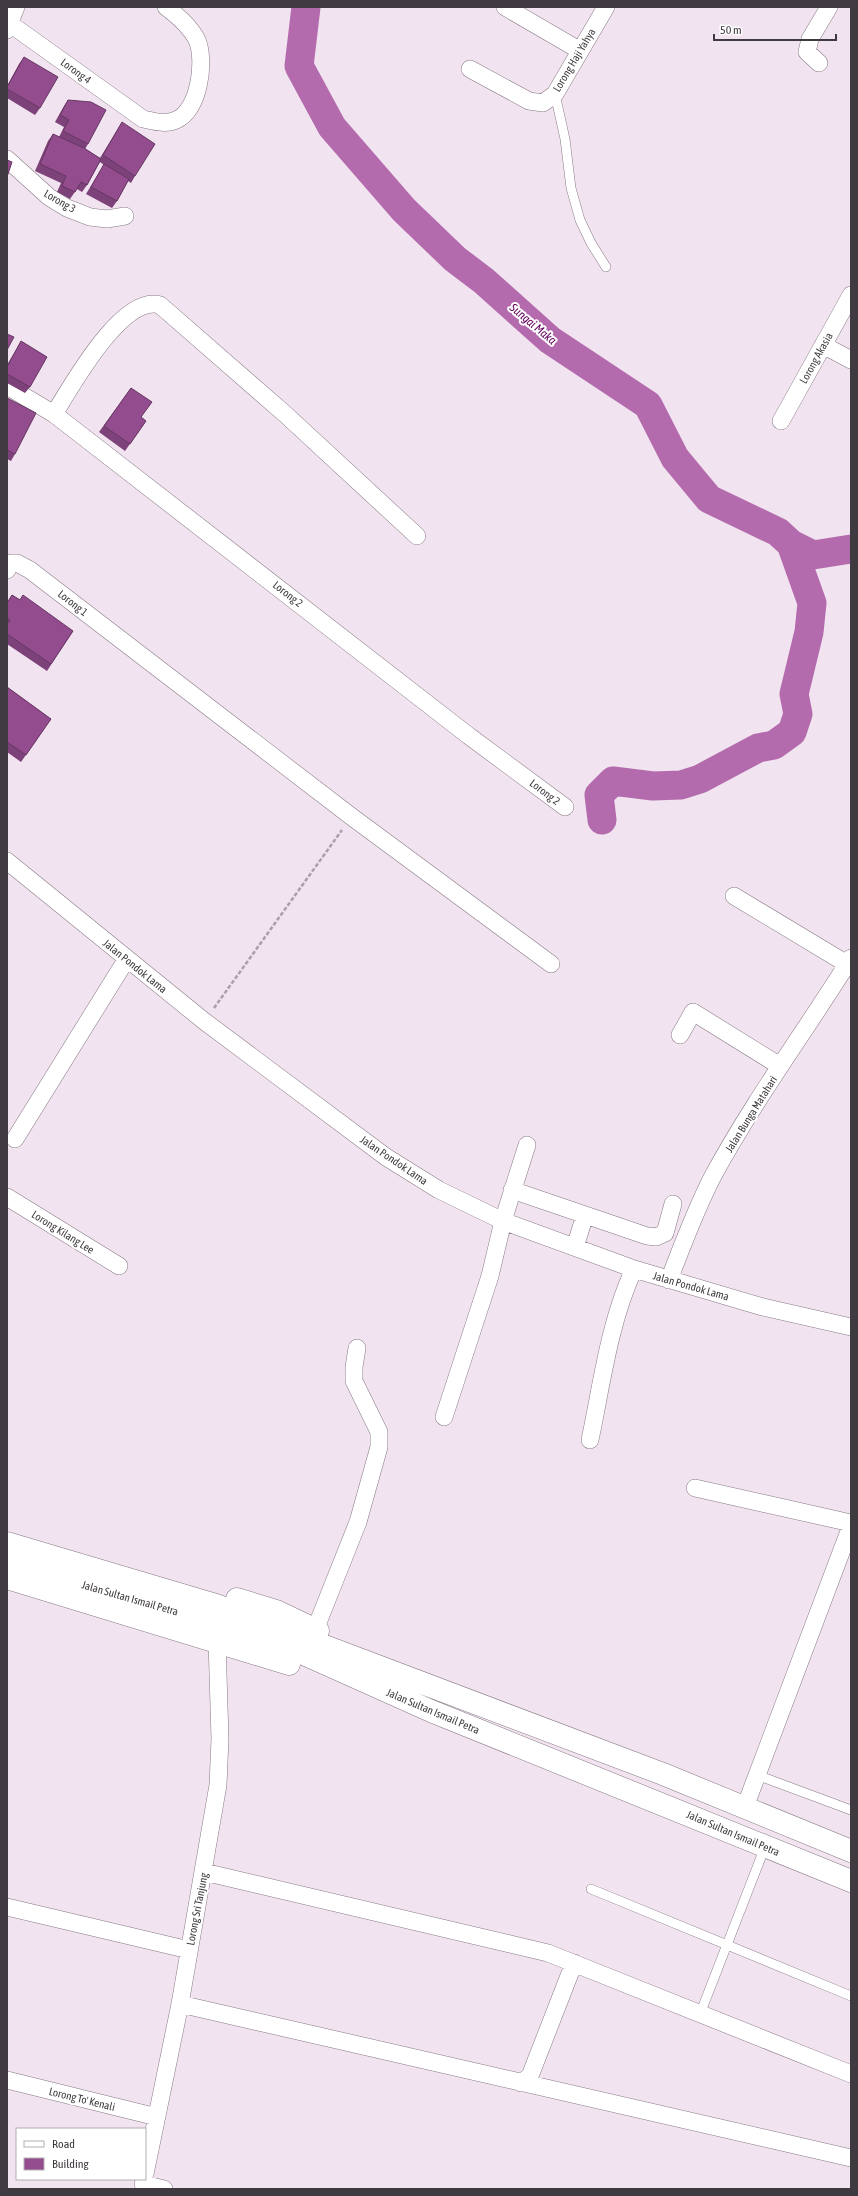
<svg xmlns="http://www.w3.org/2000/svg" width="858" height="2196" viewBox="0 0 858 2196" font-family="'Asap Condensed',sans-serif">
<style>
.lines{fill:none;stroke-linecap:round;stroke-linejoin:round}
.river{stroke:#b46bae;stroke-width:29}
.lane-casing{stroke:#877a85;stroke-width:10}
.street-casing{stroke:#877a85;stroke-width:18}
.secondary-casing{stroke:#877a85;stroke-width:23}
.path{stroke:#aba0a9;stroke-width:2.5;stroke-dasharray:4 2;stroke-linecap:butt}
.lane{stroke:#fff;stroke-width:9}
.street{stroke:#fff;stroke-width:17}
.secondary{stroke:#fff;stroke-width:22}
.wall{fill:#7e427a}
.building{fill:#934d8e;stroke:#673663}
.labels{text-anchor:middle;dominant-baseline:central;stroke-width:4;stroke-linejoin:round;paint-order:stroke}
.street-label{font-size:11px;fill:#3f3a3f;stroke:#fff}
.water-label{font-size:12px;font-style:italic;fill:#61005e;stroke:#fff}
</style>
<rect width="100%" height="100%" fill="#f1e3ef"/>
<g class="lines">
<path class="river" d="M306,7l-7,59 33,61 72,83 51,49 29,22 66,59 98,65 27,53 34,41 69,33 13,12 22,11 38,-6
M602,820l-3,-25 14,-14 40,5 28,-1 19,-6 58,-31 16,-3 18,-13 6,-18 -4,-20 15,-62 3,-29 -21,-59"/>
<g class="lane-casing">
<path id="lane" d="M555,94l10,45 6,49 9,32 11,23 15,24
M757,1775l94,35
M591,1889l260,107
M700,2014l65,-167"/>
</g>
<g class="street-casing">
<path id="street" d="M505,7l74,43
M9,23l134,96c11,2 22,6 33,1 23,-9 30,-59 21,-80 -7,-14 -19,-24 -31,-33
M7,30l9,-23
M819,63l-12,-11 3,-13 19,-32
M470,69l59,32 14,2 12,-9 51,-87
M7,159l42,38 18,11 23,9 17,2 18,-3
M823,345l28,15
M7,386l47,28 415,322 96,71
M54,414c17,-27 68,-120 106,-109l125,109 132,122
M781,421l70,-126
M7,570l4,-7h6l13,7 322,247 199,147
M7,861l197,160 182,136 53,33 64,31 131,48 129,38 88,20
M734,896l113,68
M680,1035l13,-23 87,54
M15,1139l111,-179
M512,1190l135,46 9,1 9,-4 8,-29
M7,1197l112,69
M575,1247l10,-32
M669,1280c14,-36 27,-72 45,-106 41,-75 92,-144 137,-216
M444,1417l46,-141 13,-55 24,-76
M590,1440c12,-57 19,-117 44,-171
M695,1488l156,35
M315,1630l43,-108 21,-75v-15l-25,-51v-14l3,-19
M745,1807l106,-281
M204,1872l344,81 303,121
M7,1907l182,43
M180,2004l671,154
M7,2080l150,37
M521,2083l9,-7 44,-113
M145,2174l35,-170 38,-219 2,-46 -3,-98
M143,2184l21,5"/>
</g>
<g class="secondary-casing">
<path id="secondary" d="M7,1543l209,62 447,169 188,77
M7,1561l204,60 86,30 134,60 420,170
M7,1578l282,86
M237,1599l39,12 42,20"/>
</g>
<path class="path" d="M214,1008l128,-178"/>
<use href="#lane" class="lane"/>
<use href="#street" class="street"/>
<use href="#secondary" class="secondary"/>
</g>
<path class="wall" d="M24,57l16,51 -5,7 -28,-17v-12l12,-22z
M68,100l20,44 -3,5 15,9 22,-36 13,54 -4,7 -3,-2 -11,20 -5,7 -26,-14 14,-23 4,-6 -4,-3 -13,23 -5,7 -5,-3 -7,10 -13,-7 4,-9 -26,-12 13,-30 5,-7 6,3 5,-10 -9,-5 9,-16z
M21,341l9,46 -5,6 -18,-10v-18l10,-17z
M131,388l10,29 5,4 -21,30 -26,-19z
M7,398l8,56 -4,7 -4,-2z
M12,595l61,36 -26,40 -40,-27v-41z
M7,687l44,32 -30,43 -14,-10z"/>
<path class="building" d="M24,57l34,20 -18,31 -33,-19v-2z
M68,100l23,2 15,8 -18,34 -25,-13 6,-11 -9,-5z
M122,122l33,22 -20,32 -32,-21z
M53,134l31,14 17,11 -14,26 -6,-3 -6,10 -13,-6 4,-10 -26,-12z
M7,160l5,2 -5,15z
M104,164l25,15 -12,22 -26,-14z
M7,334l7,3 -7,13z
M21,341l26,16 -17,30 -23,-13v-7z
M131,388l21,14 -11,15 5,4 -16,23 -26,-18z
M7,398l29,15 -21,41 -8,-4z
M12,595l8,5 3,-5 50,36 -22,33 -44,-30v-10l3,-4 -3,-2v-15z
M7,687l44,32 -25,36 -19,-13z"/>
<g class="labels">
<g class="street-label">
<text transform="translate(574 60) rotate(-59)">Lorong Haji Yahya</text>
<text transform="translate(76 71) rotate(36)">Lorong 4</text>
<text transform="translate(60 201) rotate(30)">Lorong 3</text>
<text transform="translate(816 358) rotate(-61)">Lorong Akasia</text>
<text transform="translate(288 594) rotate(38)">Lorong 2</text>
<text transform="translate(73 603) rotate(38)">Lorong 1</text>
<text transform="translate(545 792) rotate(37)">Lorong 2</text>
<text transform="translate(135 966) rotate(39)">Jalan Pondok Lama</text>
<text transform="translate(751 1114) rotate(-58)">Jalan Bunga Matahari</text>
<text transform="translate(394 1160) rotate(34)">Jalan Pondok Lama</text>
<text transform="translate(63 1232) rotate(32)">Lorong Kilang Lee</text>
<text transform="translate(691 1286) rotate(16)">Jalan Pondok Lama</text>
<text transform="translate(130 1598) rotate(16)">Jalan Sultan Ismail Petra</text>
<text transform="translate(433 1711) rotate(23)">Jalan Sultan Ismail Petra</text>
<text transform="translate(733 1833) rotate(23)">Jalan Sultan Ismail Petra</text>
<text transform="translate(197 1909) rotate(-79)">Lorong Sri Tanjung</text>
<text transform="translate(82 2099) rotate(14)">Lorong To' Kenali</text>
</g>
<g class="water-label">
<text transform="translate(533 324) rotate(40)">Sungai Maka</text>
</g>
</g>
<rect width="858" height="2196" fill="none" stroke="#3f3a3f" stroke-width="16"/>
<rect x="16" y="2128" width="130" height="52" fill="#ffffff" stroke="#b2b0b2"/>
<rect x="24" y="2141" width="20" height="6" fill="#ffffff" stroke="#b2b0b2"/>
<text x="52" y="2148" font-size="12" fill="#3f3a3f">Road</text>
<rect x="24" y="2158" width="20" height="12" fill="#934d8e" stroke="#b2b0b2"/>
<text x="52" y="2168" font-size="12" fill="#3f3a3f">Building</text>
<path d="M714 34v6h122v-6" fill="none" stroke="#3f3a3f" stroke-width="2"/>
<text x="720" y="34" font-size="12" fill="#3f3a3f" stroke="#ffffff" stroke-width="3" paint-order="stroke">50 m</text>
</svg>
